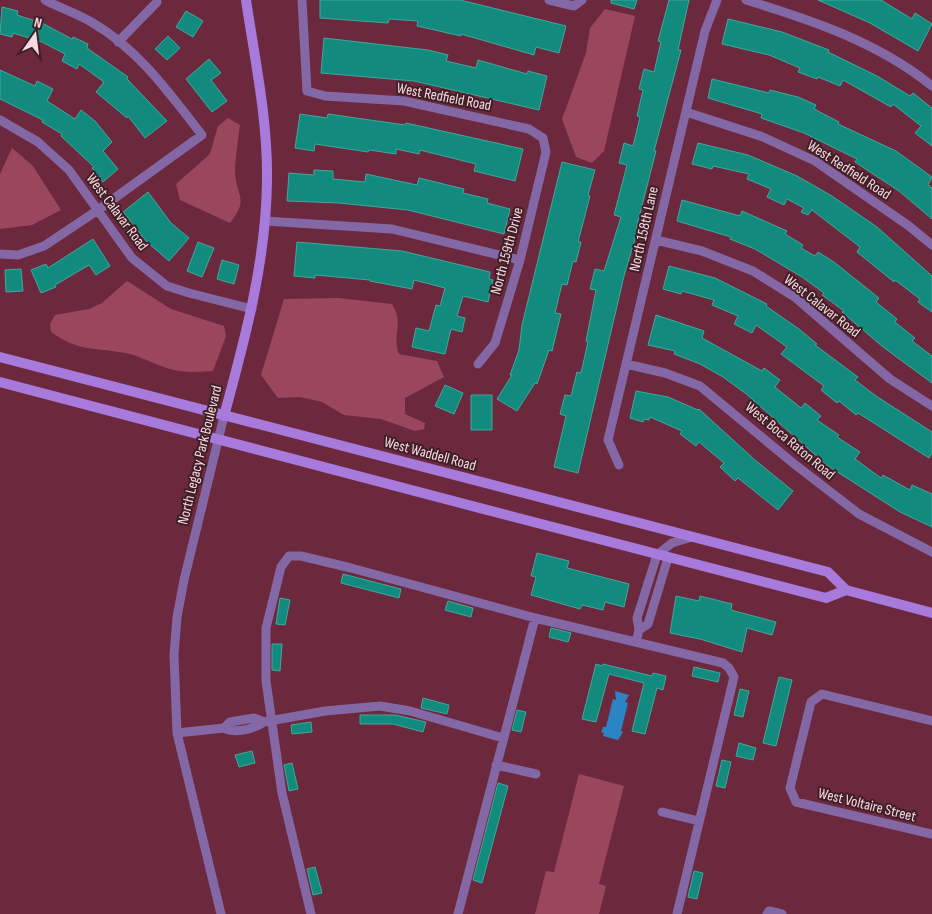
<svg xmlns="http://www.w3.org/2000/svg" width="932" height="914" viewBox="0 0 932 914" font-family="'Sofia Sans Condensed',sans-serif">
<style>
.green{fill:#9a475e}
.water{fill:#2b84c3}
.building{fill:#138a7e;stroke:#40a89c}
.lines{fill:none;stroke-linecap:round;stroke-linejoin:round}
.street{stroke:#8468a6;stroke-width:9}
.secondary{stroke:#a77adc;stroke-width:10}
.labels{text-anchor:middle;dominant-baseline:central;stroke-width:4;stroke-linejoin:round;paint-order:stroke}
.street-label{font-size:15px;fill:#fbd9e0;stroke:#3e1f27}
</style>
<rect width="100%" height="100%" fill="#6c293d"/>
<path class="green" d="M605,9l30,7 -31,135 -12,12 -16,-6 -14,-38 24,-66 4,-25z
M228,118l12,7c-2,14 -4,29 -5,43 -1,27 16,29 -5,55l-50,-23 -4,-16 34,-30 8,-28z
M12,148l21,18 28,44 -29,15 -32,4v-55z
M127,281l44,28 53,17 2,10 -13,35c-14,1 -29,2 -43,-2 -17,-5 -32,-15 -51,-17 -30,-5 -41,-1 -68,-20l-1,-8 5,-9 34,-6 13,-6z
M339,298l53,6c13,21 -1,30 7,50l38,7 7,16 -39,21v16l20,9 -1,6 -9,2 -34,-12 -37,-4 -22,-13 -22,-5 -22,1 -17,-23 23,-76z
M579,774l45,12 -25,98 7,2 -7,28h-64l11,-43 8,1z"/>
<path class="water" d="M615,691l14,4 -4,7 3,1 -7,28 2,1 -5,8 -15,-4 1,-3 -3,-1 2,-5h3l7,-28 3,1z"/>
<path class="building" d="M320,0h140l106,26 -7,27 -23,-6 -2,8 -73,-21v2l-44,-10 1,-5 -29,-2 -1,4 -68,-5z
M611,0h26l-3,9 -23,-6z
M669,0h20l-11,50h3l-27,101h2l-20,78h2l-14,47 -46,197 -24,-6 12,-51 -6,-2 5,-19 6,1 6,-24 4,1 7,-31 -2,-1 10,-51 -6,-1 5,-20 9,2 17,-54 -7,-2 13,-50 -8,-2 5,-20 9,3 7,-29 -3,-1 6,-26 -4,-1 5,-20 10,3 7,-30 -3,-1z
M818,0h63l31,19 3,-6 17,11 -14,27 -48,-28z
M2,7l16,4 -1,4 25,8 30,16 1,-2 15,7 -1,4 41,29 -1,2 40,42 -22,17 -17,-22 -1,2 -31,-26 8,-10 -25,-18 -2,5 -15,-8 3,-7 -23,-12 -29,-9 -1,4 -12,-3z
M186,11l17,10 -10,16 -17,-10z
M728,19l54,13 47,18 -1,2 49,24 33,20 3,-3 19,15v38l-17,-13 6,-7 -28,-22 -2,3 -48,-27 -3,6 -22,-9 -1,2 -19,-7 2,-4 -31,-13 -47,-11z
M168,36l12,12 -13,12 -12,-11z
M324,38l104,12 20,5 -2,6 30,7 2,-8 49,14 1,-3 19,5 -8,34 -125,-29 -93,-8z
M209,59l12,14 -10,7 16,21 -15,11 -26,-33z
M0,70l35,16 2,-5 16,8 -6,12 28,18 6,-9 14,11 17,21 -9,9 15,18 -15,13 -11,-14 2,-1 -33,-31 1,-2 -20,-12 1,-2 -43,-21z
M712,79l57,14 1,-3 28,7 18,8 -2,4 25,13 -1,2 58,27 36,26 -4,8 4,3v31l-33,-28 -44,-29 2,-3 -53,-26 -43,-15 1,-4 -54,-16z
M300,114l27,4 1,-4 77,11 1,-2 117,26 -8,32 -41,-10 2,-7 -56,-14 -1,4 -23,-5v5l-27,-4 -1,2 -53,-8 -1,7 -19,-3z
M698,143l50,12 49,21 35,20 45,31 55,49v36l-14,-10 2,-3 -25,-19 -1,2 -37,-30 3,-5 -48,-37 -4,5 -7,-3 3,-4 -17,-9 -3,6 -17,-8 4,-8 -24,-10 2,-5 -36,-8 -1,3 -20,-5z
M562,162l33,8 -7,25 2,1 -12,46h3l-5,20 -3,-1 -6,24 -5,-1 -7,29 6,1 -9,37 -3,-1 -12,34 -2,-1 -18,28 -20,-12 15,-24h-2l9,-25 3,-25z
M314,170l19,1v8l32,3 1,-8 51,11 2,-7 45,11 -1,4 25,6 -1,4 23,6 -6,25 -96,-24 -69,-7 -52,-2 2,-28 25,2z
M148,192l23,31 18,15 -20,23 -22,-19 -24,-30z
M682,200l58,16 2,-5 45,20 -2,3 18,11 -2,3 14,8 3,-4 16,10 45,36 -3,4 21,17 -2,3 20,16 -3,3 20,15v27l-49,-36 -41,-35 2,-1 -22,-16 2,-2 -22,-16 -47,-28 -25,-10 1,-2 -54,-16z
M93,239l17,27 -14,9 -7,-10 -34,20 1,2 -15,6 -10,-23 15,-6 2,4z
M198,242l16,6 -12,29 -15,-6z
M297,242l105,9 88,21 -1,7 4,1 -5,22 -25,-6 -6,20 8,2 -3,14 -11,-3 -6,25 -33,-7 4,-19 13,3 7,-26 4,1 5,-18 -31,-8 -2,9 -42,-8v-1l-55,-5v3l-21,-2z
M222,260l17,5 -5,19 -17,-5z
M669,266l46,12 52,26 -1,2 33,23 18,15 -2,1 43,32 -3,3 21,16 56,36v21l-3,5 -71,-45 -2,2 -17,-14 -2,2 -16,-13 3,-4 -43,-32 6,-7 -31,-22 -4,8 -18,-9 4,-8 -26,-11 2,-5 -32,-9 -1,3 -18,-5z
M21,269l2,22 -17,1 -1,-22z
M656,315l48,16 -2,7 60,33 2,-3 16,12 -5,7 26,21 4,-5 16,13 -4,4 22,15 -2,2 23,15 -5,7 26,19 2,-3 27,15 2,-5 20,9v33l-32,-15 -72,-46 -83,-73 -22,-16 -23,-13 -26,-10 1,-3 -27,-6z
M445,385l18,8 -9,21 -19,-8z
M636,391l32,6 30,13 1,-1 56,51 38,31 -15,19 -40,-32 -3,3 -15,-14 4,-4 -25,-21 -3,4 -16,-12 2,-3 -32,-14 -1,3 -5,-1 -1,3 -13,-4z
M471,395h21v35h-21z
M537,553l32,8 -2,7 62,16 -5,23 -19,-5 -2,8 -21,-5 -2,4 -49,-14 5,-18 -5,-1z
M343,574l58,15 -2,9 -58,-15z
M676,596l23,5 1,-5 32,8 -1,6 45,12 -4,13 -25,-7 -5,24 -42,-13 -30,-6z
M280,598l10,2 -5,25 -9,-1z
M448,601l25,7 -2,9 -26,-7z
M551,628l20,5 -3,9 -19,-5z
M272,644h10l-2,27 -8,-1z
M596,664l6,2 1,-2 49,12 1,-3 13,3 -3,14 -6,-2 -12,46 -13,-3 12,-48 -35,-9 -13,48 -14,-3z
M694,667l26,6 -2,9 -26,-6z
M779,677l13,3 -16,66 -13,-3z
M740,689l9,2 -6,26 -9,-2z
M423,698l26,7 -2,9 -26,-6z
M517,710l9,2 -5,20 -9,-2z
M360,715h35l31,7 -3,10 -30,-8h-33z
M311,722l1,10 -20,2 -1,-9z
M739,743l17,5 -3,12 -17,-4z
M252,751l3,12 -16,4 -4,-12z
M722,760l9,2 -6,26 -9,-2z
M292,763l6,26 -9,2 -5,-26z
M498,783l10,3 -26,97 -9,-3z
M315,867l7,26 -9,2 -6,-26z
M694,871l9,2 -6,26 -9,-2z"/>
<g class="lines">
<path class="street" d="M302,0l5,91 18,5 79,5 125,28 14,9 3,14 -26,108 -25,83 -17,21
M549,0l25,6 8,-6
M746,0c65,20 132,42 186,86
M118,42l39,-40
M686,112l77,25 52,24 94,65 23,19
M0,120l38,22 31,28 63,88 35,28 22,7 63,16
M265,221l127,8 128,31
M656,240l46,11 51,20 43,27 94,81 42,27
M0,254l18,1 26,-9 54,-36 104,-75c-32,-41 -63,-85 -109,-112 -15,-9 -33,-15 -48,-23
M626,364l39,9 35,13 93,77 66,51 73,38
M619,465l-11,-25 97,-409 12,-31
M639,630l9,-6 20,-66
M636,642l3,-12 -2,-12 20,-63 15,-12 20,-6
M932,721l-110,-27 -11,8 -21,86 6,14 136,32
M224,728l6,-6 24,-4 10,4 61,-11 55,-5 30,5 93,27
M177,733l47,-5c11,6 30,1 40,-6
M496,765l40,9
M662,812l37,9
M221,914l-44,-181 -3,-78 3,-38 7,-37 40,-164
M311,914l-29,-121 -16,-112v-53l15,-61 8,-11h12l50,12 184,50 188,45 6,5 5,9 -57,237
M458,914l77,-296
M767,914l2,-3 13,3"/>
<path class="secondary" d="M0,357l828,215 18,18 86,23
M0,382c276,71 550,146 826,216l20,-8
M224,416c21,-77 42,-154 43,-235 1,-60 -12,-121 -21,-181"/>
</g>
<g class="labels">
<g class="street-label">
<text transform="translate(444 97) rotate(11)">West Redfield Road</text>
<text transform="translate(849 170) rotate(33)">West Redfield Road</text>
<text transform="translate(117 212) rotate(53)">West Calavar Road</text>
<text transform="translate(644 229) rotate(-77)">North 158th Lane</text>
<text transform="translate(507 251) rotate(-75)">North 159th Drive</text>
<text transform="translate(822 306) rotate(38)">West Calavar Road</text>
<text transform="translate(790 441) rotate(40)">West Boca Raton Road</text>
<text transform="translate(430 454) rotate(15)">West Waddell Road</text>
<text transform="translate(200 455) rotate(-76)">North Legacy Park Boulevard</text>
<text transform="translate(867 805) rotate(14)">West Voltaire Street</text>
</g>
</g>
<g transform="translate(35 35) rotate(14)" stroke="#3e1f27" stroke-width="4" paint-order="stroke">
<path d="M0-4L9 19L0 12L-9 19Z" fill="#fbd9e0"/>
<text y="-8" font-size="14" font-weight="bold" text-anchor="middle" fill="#fbd9e0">N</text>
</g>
</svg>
